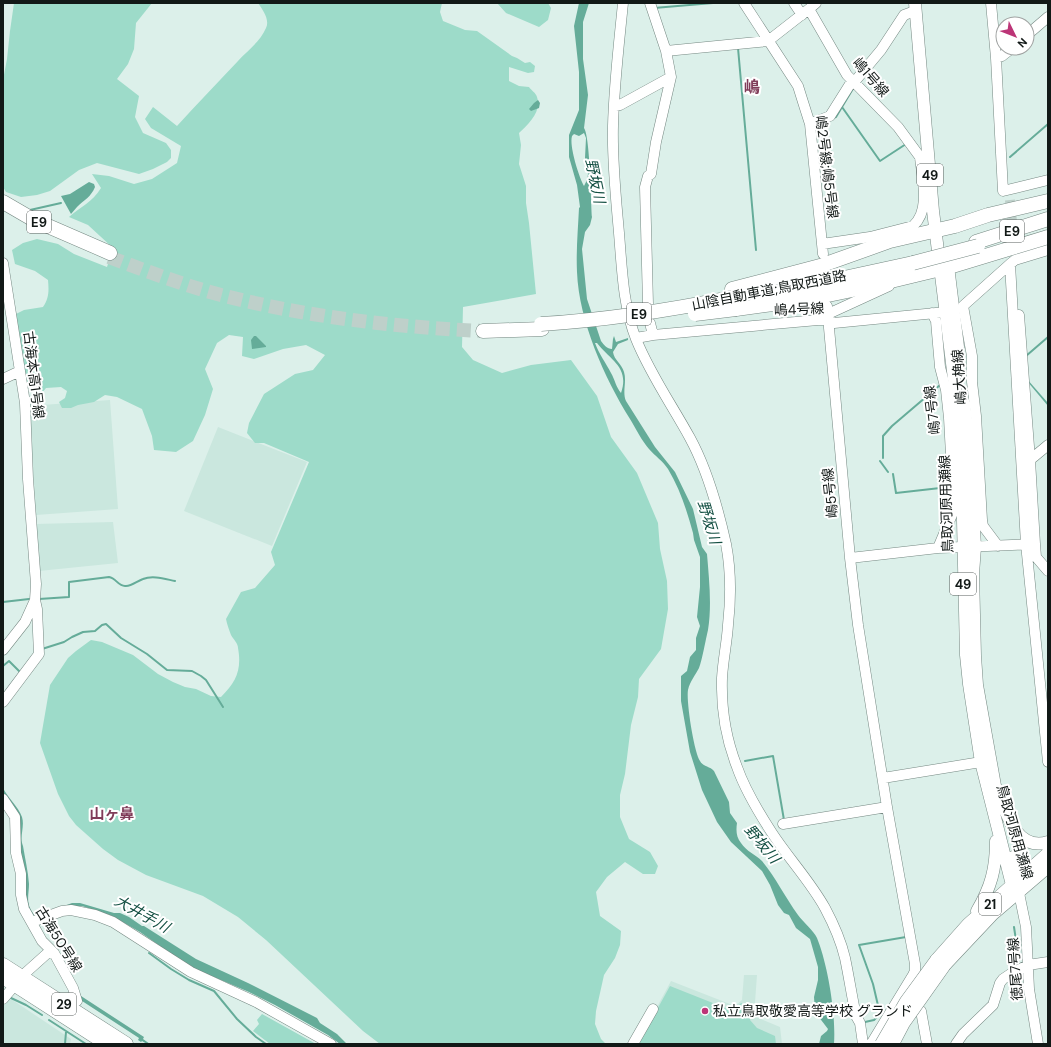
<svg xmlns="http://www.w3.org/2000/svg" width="1051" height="1047" viewBox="0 0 1051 1047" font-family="'DM Sans','Noto Sans JP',sans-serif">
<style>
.built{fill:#cae7de}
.green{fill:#9ddbc9}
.water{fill:#65ac99;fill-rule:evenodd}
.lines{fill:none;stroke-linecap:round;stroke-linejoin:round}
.stream{stroke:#65ac99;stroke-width:2}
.minor-tunnel{stroke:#bed0ca;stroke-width:10;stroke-dasharray:10 5;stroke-linecap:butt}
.highway-tunnel{stroke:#bed0ca;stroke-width:14;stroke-dasharray:14 7;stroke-linecap:butt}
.minor-casing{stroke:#758882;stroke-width:11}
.major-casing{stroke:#758882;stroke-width:13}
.highway-casing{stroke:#758882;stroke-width:15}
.minor{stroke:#fff;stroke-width:10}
.major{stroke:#fff;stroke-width:12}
.highway{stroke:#fff;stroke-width:14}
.major-bridge-casing{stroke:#758882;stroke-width:13;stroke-linecap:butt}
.highway-bridge-casing{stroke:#758882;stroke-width:15;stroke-linecap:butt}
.major-bridge{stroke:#fff;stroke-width:12}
.highway-bridge{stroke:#fff;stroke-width:14}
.poi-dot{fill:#bc3577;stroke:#fff;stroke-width:1.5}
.labels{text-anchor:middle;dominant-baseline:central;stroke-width:4;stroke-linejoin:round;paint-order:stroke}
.shield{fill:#fff;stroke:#595e5d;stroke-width:1}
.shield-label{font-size:13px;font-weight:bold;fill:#121917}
.street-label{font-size:14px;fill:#121917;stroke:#fff}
.poi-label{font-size:14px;fill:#121917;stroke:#fff;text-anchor:start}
.water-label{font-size:15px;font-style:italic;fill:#134f42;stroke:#fff}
.neighbourhood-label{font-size:15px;font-weight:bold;fill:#803c59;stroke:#fff}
.quarter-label{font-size:16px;font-weight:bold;fill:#803c59;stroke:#fff}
</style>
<rect width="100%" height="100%" fill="#dcf0ea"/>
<path class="built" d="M110,400l8,109 -82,6 -7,-109z
M218,427l89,35 -35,84 -88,-35z
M113,522l5,41 -79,8 -4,-47z
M744,975h13l-3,41 26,11 2,17h-145l34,-63 64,25 7,-6z
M5,995l66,44 -1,5h-67v-47z"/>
<path class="green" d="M14,3h138l-16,20 -2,26 -6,15 -11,15 22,17 -4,21 8,16 23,10 5,7v8l-4,4 -14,7 -14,5 -42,-11 -18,7 -29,21 -13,4 -16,2 -15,-5 -3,-5v-107l4,-21 3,-28z
M258,3h184l-2,9 3,9 22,9 12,1 35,25 5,2 8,5 5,-1 5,4 -1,6 -6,1 -19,-6v14l10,5 10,1c2,3 7,6 8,10 5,14 -8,27 -18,36l2,12 -2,19 7,22v17l3,20 7,71 -73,13 -1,40 11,13 29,13 29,-8 40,-5 26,36 14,41 26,36 21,50 2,26 7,32 1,28 -7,40 -22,30 -1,18 -7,28 -6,49 -5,21v22l9,22 21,13 8,14 -3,8h-12l-18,-12 -18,15 -11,15 4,24 21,15 -1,14 -5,13 -11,17 -8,36 -1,13 6,15 5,5h-226l-17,-13 -97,-91 -28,-23 -35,-21 -57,-21 -28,-15 -15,-11 -27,-24 -7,-9 -11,-22 -18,-51 10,-58 18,-27 8,-7 15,-11 11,2 31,13 25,19 15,8 12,5 11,2 15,7 10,1c15,-15 21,-27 17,-49 0,-5 -5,-9 -7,-13 -2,-5 -4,-11 -5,-16l15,-27 14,-4 20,-23 -4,-13 38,-90 -45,-19h-9l-8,-10 2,-10 15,-29 31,-20 18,-4 12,-15 -19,-10 -23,4 -29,10 -12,-3 1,-19 -14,-2 -12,8 -12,26 8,20 -8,26 -12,26 -17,11 -22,-2 -2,-14 -10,-27 -25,-12 -12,-2 -11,7 -16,3 -7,3h-9l-3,-6 6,-4 2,-7 -6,-4 -15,1 -4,5 -16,-8 -10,-63v-8l8,-4 19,-3c6,-9 6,-16 5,-27l-13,-9 -20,-7 -3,-14 11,-7 14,-4 21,5 16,10 33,13 6,-19 -25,-23 -19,-8c12,-11 23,-14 32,-29l-9,-14 17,2 25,8 18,-5 25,-16 4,-17 -30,-18 -6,-9 8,-12 24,19c20,-22 41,-44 61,-65 10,-11 22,-19 28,-33 4,-8 -3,-18 -8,-25z
M497,3h51l3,5 -3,12 -9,7 -33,-14z
M670,986l63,25 8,-8 11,3 -2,14 7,8 18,8 1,8h-138z
M262,1014l54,30h-46l-17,-13 6,-7 -2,-4z"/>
<path class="water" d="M579,3h10l-6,19v37l5,36 -4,33c6,8 7,75 8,89l-2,8 -5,7 -3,17 5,50 14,42c3,4 6,8 11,8l1,-10 1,-3 2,6 12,-4v2l-10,4 -5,8c1,8 9,12 11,20 3,10 -2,20 2,29l29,46 20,25 18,37 9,38 5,7c2,25 5,51 1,76 -2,8 -6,31 -9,38 -4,8 -9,13 -11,22 -2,11 6,62 12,71 3,6 10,5 14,10l15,31 1,11 7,10c-1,7 -1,14 4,20 5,8 15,12 21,18 14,17 23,36 36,54 5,7 16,16 19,23 11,27 19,77 17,106h-15l2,-8 6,-5 1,-2 -13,-17 -1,-15 4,-17v-13l-8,-28 -14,-11 -7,-13 -5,-2 -6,-8 -8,-20 -8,-14 -31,-29 -14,-20 -15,-32 -12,-38 -9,-51v-25l6,-5 3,-14 6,-7v-12l4,-12 -3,-9 3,-30v-30l-6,-17 -1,-7c-6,-22 -13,-44 -25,-64 -5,-8 -13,-13 -19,-20 -7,-8 -13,-20 -19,-30 -26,-42 -51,-98 -53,-147 -1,-21 1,-43 2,-64l1,-1 -3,-22 -8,-28v-22l10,-25v-38l-5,-46zM584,133l2,5 -1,20 3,16 -1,6 -3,6c-5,-9 -15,-40 -12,-50l2,-2 5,2zM595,343h2c13,17 33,24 24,50 -5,-6 -6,-13 -10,-20 -5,-10 -12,-19 -16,-30z
M538,100l2,3 -1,5 -8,3 -2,-2 5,-6z
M89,182l5,2 1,3c-4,10 -11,13 -18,20 -2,2 -4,5 -6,7l-10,-18 9,-2z
M254,336h2l10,10v1l-14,2 -1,-9z
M1027,379l21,24v3l-21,-25z
M3,788c5,10 15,18 19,29 3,10 -3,20 1,29 2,12 5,25 6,38 0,9 -3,17 2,26 1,3 4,5 7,6l34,-13h8l34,10h6l9,4 13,9h2l52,33 52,24 69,35 3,5 17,11 10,10h-7l-12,-9 -53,-30 -26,-13 -54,-23 -18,-11 -37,-26 -28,-16 -30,-10h-9l-37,13 -9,-11 -10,-69 -14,-43z
M73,978l8,18 63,41 -1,2 7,5h-3l-5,-3 -1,1 -3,-2 1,-2 -60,-39z"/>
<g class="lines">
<path class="stream" d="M654,8l59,-5
M738,48l18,202
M842,107l38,54 26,-17
M833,118l3,-1 18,-30
M1010,157l38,-33
M30,210l31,-7
M1026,356l22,-19
M883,458v-22l9,-10 48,-41
M880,461l8,11
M893,474l3,19 53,-6
M39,599l30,-2v-15l40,-5c7,1 9,9 16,9 6,1 12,-5 18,-7 10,-4 22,0 32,2
M3,602l26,-3
M42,649l22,-7 8,-5 11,-5 12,-1 7,-6 4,-1 15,14 26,16 20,16 25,1 9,5 5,4 17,27
M3,666l6,-5 12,12
M745,761l28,-5 11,64
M1014,927l5,33 -3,6
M149,953l22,16 18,11 25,11 23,28 19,18 10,7
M11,998l15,7 16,10
M833,1011h12
M49,1020l37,24
M865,1022l9,-2 6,-6 -7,-30 -14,-39 47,-8
M65,1044l1,-12"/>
<path class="minor-tunnel" d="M1010,200l5,55"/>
<path class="highway-tunnel" d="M109,257c37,14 74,28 112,38 86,22 174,32 262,36"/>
<g class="minor-casing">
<path id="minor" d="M623,3c-4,41 -9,82 -10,123 -1,36 3,72 6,107 3,36 4,73 17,106 14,35 36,66 54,99 18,33 28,70 36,106 5,26 5,54 2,81 -1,17 -5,35 -6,53 -1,30 4,61 15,89 8,23 22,46 35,66 17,26 38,48 53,75 8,15 16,33 20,50 4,19 7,39 11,58l4,7 3,21
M744,3l54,83 5,16 7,22 13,130
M794,3l8,12
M991,3l5,55 7,133 45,-11
M809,9l38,66 51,52 22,30
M1027,35l21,-18
M666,51l102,-10 41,-32 7,-6
M996,58l6,-2 10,-8
M614,106l6,-1 51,-28
M810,124l20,-8 22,-35 4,-1 25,-30 23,-35 11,-4
M822,244l48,-7 43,-11c18,-16 9,-48 7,-69
M3,263l22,140 3,76 8,105 -1,16 -10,22 -22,28
M1010,264l16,280 22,218
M648,304l-3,-117 3,-11 3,-2 5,-32 15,-65 -5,-26 -16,-48
M827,306l23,252 88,-10 97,-4 -5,-84 18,-15
M932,313l4,8 4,46 6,23 3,28 5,92 -16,38
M828,314l61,-28
M1019,315l11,145
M650,323l3,12
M636,338l17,-3 165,-15h10l6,3 112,-11
M3,379l17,-8
M1035,544l1,13 12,14
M998,546l-15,-20 -1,-6 -6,-104 -4,-34v-26l-9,-50 47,-42 5,-4 33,-10
M850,558l8,67 29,182 28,157v7l-2,4 -42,69
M3,702l36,-48 -2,-45 -2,-9
M883,778l98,-16
M3,799l12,18 1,36 5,21v21l3,14 18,32 12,12 19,35 4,13
M783,824l104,-17
M1019,893l7,34 3,62 9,55
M32,922l30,-11 9,-1 24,5 18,7 78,50 65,30 75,42
M22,976l29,-26
M3,999l12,-14
M909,1003l12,8 6,33
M633,1044l20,-35
M956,1044l7,-10 30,-29 7,-22 3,-4 9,-6 16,-8 20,-3"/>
</g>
<g class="major-casing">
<path id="major" d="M915,3l18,208 24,192 6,117 3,135 3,29 12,78 31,123 7,8
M947,258l11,89
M964,403l6,51 5,93 -2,27 2,82 2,29 20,112
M997,789c9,23 19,63 51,53
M1013,857l6,22v14
M977,911c14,-24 19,-42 19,-70
M936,960l32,-36 80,-71
M945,965l48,-51 55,-47"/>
</g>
<g class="highway-casing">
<path id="highway" d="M3,202l31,18 76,33
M976,242l72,-23
M732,289l88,-23 70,-25 65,-15 33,-11 60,-14
M757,297l156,-34
M736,309l68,-9 58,-12 87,-21 99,-30
M483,331l59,-2
M3,965l123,79
M3,977l104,67"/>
</g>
<use href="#minor" class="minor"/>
<use href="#major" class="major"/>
<use href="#highway" class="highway"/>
<g class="major-bridge-casing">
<path id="major-bridge" d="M881,1044l25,-43 30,-41
M893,1044l11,-21 41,-58"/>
</g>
<g class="highway-bridge-casing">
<path id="highway-bridge" d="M913,263l65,-17
M695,314l41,-5
M541,324c66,-4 130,-14 194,-27"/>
</g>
<use href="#major-bridge" class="major-bridge"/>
<use href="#highway-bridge" class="highway-bridge"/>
</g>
<circle class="poi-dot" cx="705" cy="1011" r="4"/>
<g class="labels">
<g class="shield">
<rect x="917" y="164" width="26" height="22" rx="3"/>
<rect x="27" y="211" width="24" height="22" rx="3"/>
<rect x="1000" y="220" width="24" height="22" rx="3"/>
<rect x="627" y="303" width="24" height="22" rx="3"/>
<rect x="950" y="573" width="26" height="22" rx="3"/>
<rect x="979" y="893" width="22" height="22" rx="3"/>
<rect x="52" y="993" width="24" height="22" rx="3"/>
</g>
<g class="shield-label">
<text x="930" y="175">49</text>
<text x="39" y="222">E9</text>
<text x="1012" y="231">E9</text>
<text x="639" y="314">E9</text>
<text x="963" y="584">49</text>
<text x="990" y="904">21</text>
<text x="64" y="1004">29</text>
</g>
<g class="street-label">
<text transform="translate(871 77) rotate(49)">嶋1号線</text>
<text transform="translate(827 167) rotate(83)">嶋2号線;嶋5号線</text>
<text transform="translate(769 290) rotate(-11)">山陰自動車道;鳥取西道路</text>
<text transform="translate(799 309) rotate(-2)">嶋4号線</text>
<text transform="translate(34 375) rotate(83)">古海本高1号線</text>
<text transform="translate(959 377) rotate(-94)">嶋大桷線</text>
<text transform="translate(932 410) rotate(-97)">嶋7号線</text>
<text transform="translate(830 493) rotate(-96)">嶋5号線</text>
<text transform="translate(946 504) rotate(-92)">鳥取河原用瀬線</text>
<text transform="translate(1015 832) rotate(74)">鳥取河原用瀬線</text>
<text transform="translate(59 939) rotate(58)">古海50号線</text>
<text transform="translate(1015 969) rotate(-94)">徳尾7号線</text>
</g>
<g class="poi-label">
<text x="713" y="1011">私立鳥取敬愛高等学校 グランド</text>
</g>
<g class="water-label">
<text transform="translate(595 181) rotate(78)">野坂川</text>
<text transform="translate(709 522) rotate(73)">野坂川</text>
<text transform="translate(762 844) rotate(50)">野坂川</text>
<text transform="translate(142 914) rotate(29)">大井手川</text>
</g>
<g class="neighbourhood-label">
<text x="112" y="814">山ヶ鼻</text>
</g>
<g class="quarter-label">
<text x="752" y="87">嶋</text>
</g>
</g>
<rect width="1051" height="1047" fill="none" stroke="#121917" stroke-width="8"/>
<g transform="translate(1015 36) rotate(133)"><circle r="19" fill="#ffffff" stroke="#a0a3a2"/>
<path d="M0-3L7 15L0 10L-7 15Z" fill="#bc3577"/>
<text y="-6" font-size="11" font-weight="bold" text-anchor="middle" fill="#121917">N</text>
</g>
</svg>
